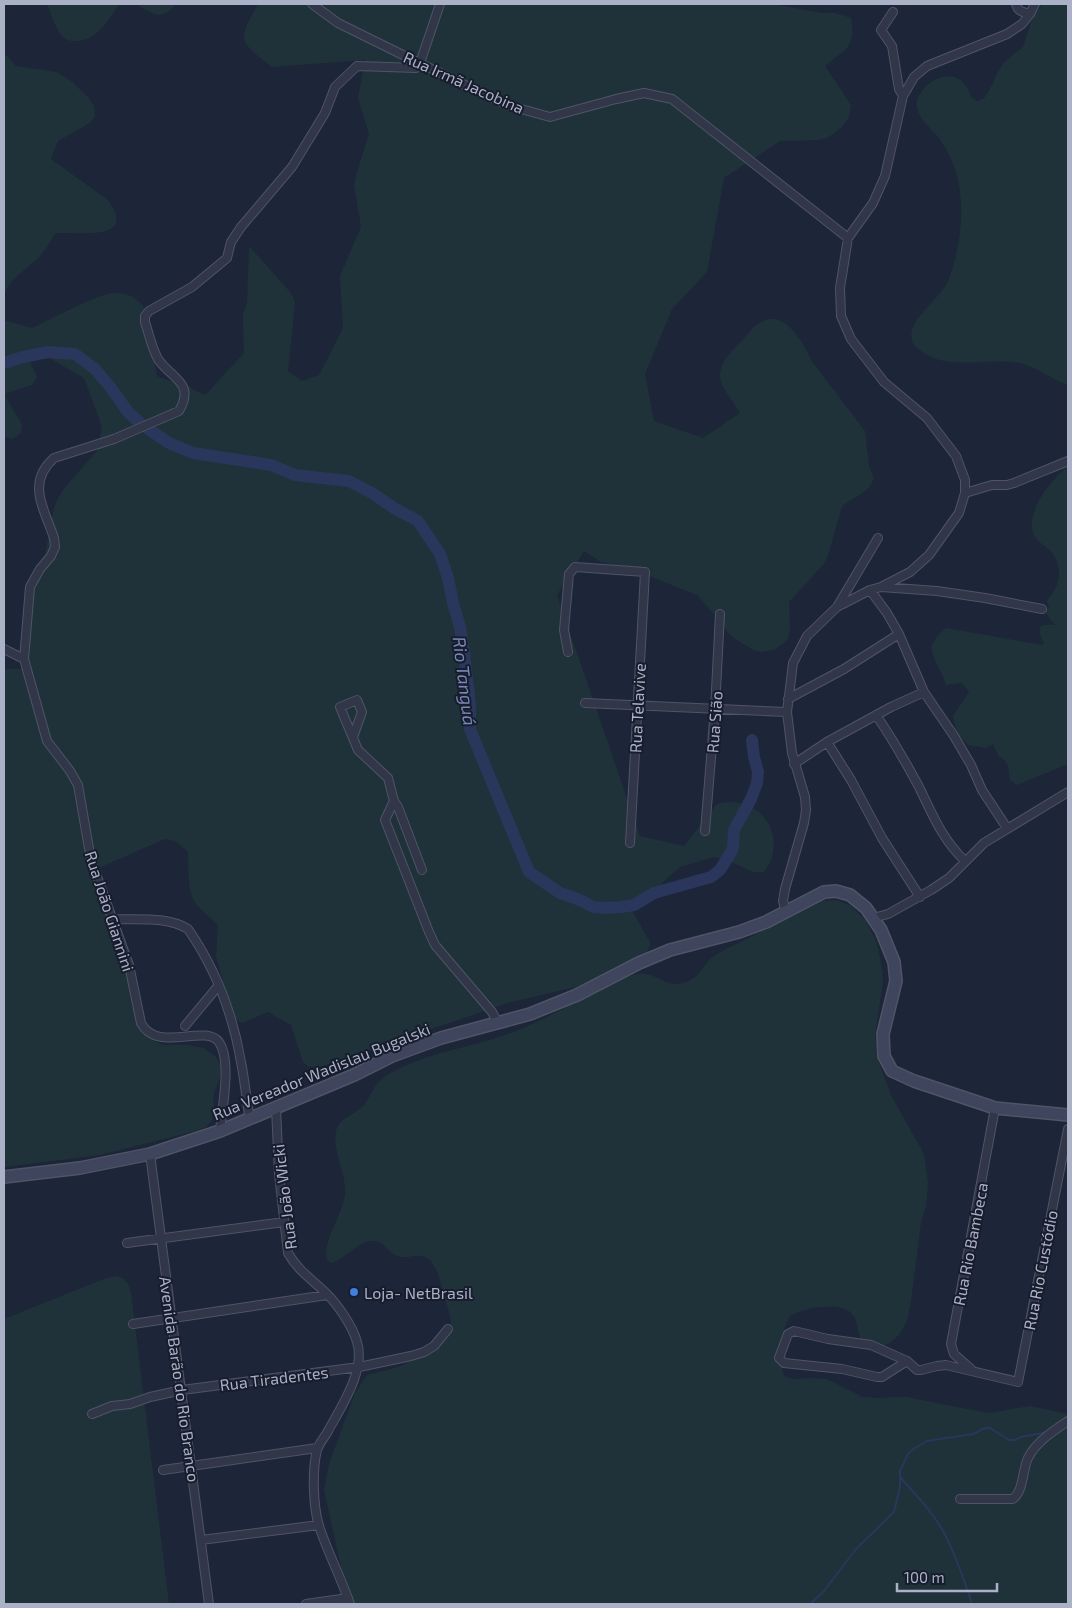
<svg xmlns="http://www.w3.org/2000/svg" width="1072" height="1608" viewBox="0 0 1072 1608" font-family="'Exo 2',sans-serif">
<style>
.green{fill:#1f3239}
.lines{fill:none;stroke-linecap:round;stroke-linejoin:round}
.stream{stroke:#2a365b;stroke-width:2}
.river{stroke:#2a365b;stroke-width:12}
.street-casing{stroke:#4f5467;stroke-width:10}
.secondary-casing{stroke:#4f5467;stroke-width:14}
.street{stroke:#313749;stroke-width:8}
.secondary{stroke:#3f455c;stroke-width:11}
.shop-dot{fill:#3f7fe0;stroke:#171d2d;stroke-width:2}
.labels{text-anchor:middle;dominant-baseline:central;stroke-width:4;stroke-linejoin:round;paint-order:stroke}
.street-label{font-size:16px;fill:#abb1c6;stroke:#171d2d}
.poi-label{font-size:16px;fill:#abb1c6;stroke:#171d2d;text-anchor:start}
.water-label{font-size:18px;font-style:italic;fill:#7888b6;stroke:#171d2d}
</style>
<rect width="100%" height="100%" fill="#1d2538"/>
<path class="green" d="M47,4h72c-11,17 -21,35 -42,37 -5,1 -11,-1 -15,-5 -7,-8 -11,-23 -15,-32z
M137,4h39c-14,17 -23,11 -39,0z
M258,4h515l49,9h13l16,5c5,31 -5,30 -26,48l26,39 -2,12 -6,9 -14,11 -10,3 -39,1 -56,37 -17,94 -35,37 -27,65 9,47 49,17 37,-25c-6,-11 -20,-26 -20,-38 1,-14 10,-23 20,-32 7,-8 15,-20 26,-23 20,-8 39,25 45,40l54,71 4,35 5,12c-5,15 -20,19 -32,28l-14,50 -5,9 -34,37 1,30 -3,8 -7,6 -7,4 -11,2 -9,-2 -16,-10 -9,-7 -6,-10 -25,-28 -61,-24 -35,-9 -17,-11 -27,44 83,241 44,10 32,-41c7,-4 15,-3 23,-2 33,6 45,44 25,69h-11l-26,-12 -13,-3 -34,10 -48,43 18,32c0,10 -6,13 -14,18l-60,27 -65,15 -194,66 -9,-2 -5,-4 -12,-37 -23,-13 -26,11 -9,-5 -17,-62 2,-30c-6,-8 -14,-13 -20,-20 -12,-13 -9,-37 -10,-54l-13,-11 -10,-2 -71,31 35,93 2,38 4,14 4,10 13,15 11,5h25l16,3 11,8 5,8v12l-7,21 1,11 -2,12 -6,7 -10,4 -96,24 -96,12v-498h17l8,-41 1,-35 14,-34 10,-51 5,-12 6,-9 32,-36 5,-24 -18,-49 -42,-24 -12,7 7,16 -5,8 -28,9 16,27 2,5 -2,8 -8,5 -8,-3v-116l28,8c20,-9 62,-33 82,-35 13,-1 26,6 32,18 6,14 8,49 11,65 8,4 16,5 25,8 7,2 15,8 23,11l39,-42 -1,-39 4,-11 2,-57 42,47 4,9 -7,69 14,10 17,-6 24,-47 -3,-52 21,-49 -7,-42 2,-10 13,-41 -11,-36 7,-38 -93,7c-34,-27 -35,-25 -14,-63z
M1042,4h26v381c-15,-5 -29,-16 -44,-21 -33,-9 -70,8 -100,-11 -4,-3 -9,-6 -11,-10 -10,-20 27,-44 34,-60 7,-15 11,-35 13,-51 4,-34 -1,-66 -21,-94 -7,-9 -20,-18 -22,-30 -4,-22 41,-53 54,-11l6,4 7,-3 5,-7 9,-19 6,-10 19,-15 8,-25z
M4,53l12,13 41,6 14,9 17,16 6,9 1,10 -5,7 -32,18 -7,18 57,41c30,42 -28,32 -52,33 -5,7 -10,16 -16,23 -12,13 -32,22 -36,41z
M1068,466v298l-51,21 -7,-5c-2,-10 0,-19 -11,-23l-6,-13 -7,4 -18,-3 -11,-12 -4,-17 16,-24 -7,-9 -16,2c-4,-13 -12,-24 -15,-38l7,-12 8,-7 96,17 2,-2 -4,-8v-8l4,-2h11l-10,-13 4,-4 -2,-8c13,-12 17,-34 4,-48 -5,-6 -14,-10 -17,-17 -10,-23 18,-56 34,-69z
M836,900l14,5 16,16 11,22 5,25 1,14 -8,53 2,22 14,38 33,59 4,29 -2,23 -5,16 -10,79 -4,20 -8,14 -8,7 -9,5 -21,-6c-3,-8 -3,-19 -8,-26 -12,-15 -49,-7 -63,1l-6,13 1,19 -3,21 2,7 9,3 16,-1 18,1 36,18 13,1 30,-1 82,16 42,-7 38,8v190h-719l-25,-114 5,-26 26,-71 12,-18c11,-3 23,-5 33,-9 13,-5 46,-20 50,-33 4,-12 -4,-29 -7,-41 -3,-11 -6,-28 -16,-34 -10,-6 -20,2 -30,-2 -8,-3 -12,-13 -21,-15 -17,-2 -29,17 -44,22l-5,-3c-5,-22 18,-47 18,-69 1,-19 -15,-45 -8,-63 4,-11 17,-13 25,-21 9,-9 11,-23 22,-30 42,-27 94,-29 139,-49 23,-10 46,-22 68,-34 14,-7 32,-19 48,-20 19,-2 26,16 47,8 11,-3 17,-15 24,-23 5,-4 10,-7 16,-10l97,-48z
M116,1276c11,3 12,7 15,17l38,311h-165v-285l102,-41z"/>
<g class="lines">
<path class="stream" d="M900,1477c15,17 32,34 43,54 13,23 20,48 29,72
M810,1604l14,-13 32,-42 38,-37 6,-25v-16l8,-17 4,-4 15,-9 46,-7 12,-6h5l19,12h6l6,-3 27,-5"/>
<path class="river" d="M4,363l19,-6 25,-5 27,2 20,15 16,19 17,24 13,12
M148,429l21,14 24,10 78,12 24,10 54,6 23,12 22,15 24,13 22,33 8,24 5,25 7,24 4,26 6,51v25l59,143 31,21 20,7 13,7 11,1 17,-1 13,-2 20,-12 57,-16 9,-7 11,-18 2,-4 1,-18 17,-31 6,-16 1,-11 -4,-15 -2,-17"/>
<g class="street-casing">
<path id="street" d="M312,4l26,19 73,36 96,46 43,12 66,-18 28,-6 28,6 176,139
M1016,4c2,8 7,8 14,10
M893,12l-12,18 11,16 7,43 4,7
M965,493l27,-8h15l7,-2 54,-22
M881,587l56,4 48,7 57,11
M870,590l17,23 12,21 25,58 30,44 17,29 11,25 25,38
M837,607l41,-69
M4,649l20,10 23,82 23,30 8,14 13,75 38,105 12,58c16,31 64,0 78,19 13,19 3,67 1,89
M568,652l-4,-22 5,-56 6,-7 70,5 -15,271
M24,659l6,-72 10,-18 11,-13 4,-9 -1,-9c-10,-30 -28,-55 0,-80l60,-19 65,-28c17,-29 -9,-33 -21,-52 -6,-10 -9,-25 -13,-37v-6l4,-5 43,-24 35,-29 4,-16 10,-15 51,-60 33,-54 10,-26 22,-21 59,2 4,-5 20,-59
M788,699l56,-30 55,-35
M585,703l202,9
M876,715c16,23 29,46 42,70 14,28 23,53 47,76
M353,737l9,-25 -5,-12 -17,7 18,43 30,28 6,23 -9,19 44,112 6,13 57,67 6,11
M827,742l24,38 31,58 38,59
M794,764l33,-22 64,-35 33,-15
M394,801l4,6 24,63
M705,831l10,-122 5,-95
M786,912l-3,-11 2,-12 19,-66 2,-13 -1,-13 -13,-44 -5,-41 6,-49 14,-27 30,-29 33,-17 11,-3 29,-15 19,-17 30,-42 6,-20v-13l-9,-24 -29,-38 -43,-36 -33,-43 -10,-23 -1,-28 8,-50 25,-35 12,-27 18,-80 11,-19 13,-11 80,-32 15,-10 8,-10 5,-10
M873,918l15,-4 43,-24 18,-12 35,-35 84,-51
M113,919c24,1 54,-3 75,10 27,39 45,86 53,133 4,19 5,38 9,57
M185,1026l34,-41
M276,1108l3,66 9,79c10,18 25,27 39,41 11,11 26,33 30,48 9,28 -16,65 -29,89 -3,6 -9,12 -11,19 -5,20 -4,56 2,76 9,27 22,52 31,78
M150,1154l59,450
M127,1243l157,-21
M133,1324l194,-29
M907,1361l-25,16h-5l-35,-8 -58,-6 -5,-5 9,-24 6,-3 34,8 43,6 36,16 10,9h4l16,-4 9,-1 72,17 50,-253
M971,1369l-17,-15 -3,-10 44,-236
M92,1414l20,-8 18,-2 20,-7 32,-7 177,-23 52,-11 13,-4 10,-6 14,-17
M163,1470l154,-22
M960,1499h53c11,-9 9,-28 15,-41 8,-16 25,-27 40,-37
M201,1540l118,-15
M306,1604l42,-6"/>
</g>
<g class="secondary-casing">
<path id="secondary" d="M4,1177l76,-9 70,-14 70,-23 134,-56 38,-19 49,-18 89,-24 47,-19 62,-32 31,-13 69,-18 27,-10 58,-30 12,-1 14,4 16,13 15,22 13,32 2,19 -13,53 1,22 8,15 22,10 81,27 73,7"/>
</g>
<use href="#street" class="street"/>
<use href="#secondary" class="secondary"/>
</g>
<circle class="shop-dot" cx="354" cy="1292" r="5"/>
<g class="labels">
<g class="street-label">
<text transform="translate(464 82) rotate(24)">Rua Irmã Jacobina</text>
<text transform="translate(637 708) rotate(-87)">Rua Telavive</text>
<text transform="translate(714 722) rotate(-86)">Rua Sião</text>
<text transform="translate(110 911) rotate(72)">Rua João Giannini</text>
<text transform="translate(321 1071) rotate(-22)">Rua Vereador Wadislau Bugalski</text>
<text transform="translate(284 1197) rotate(-97)">Rua João Wicki</text>
<text transform="translate(970 1244) rotate(-79)">Rua Rio Bambeca</text>
<text transform="translate(1040 1270) rotate(-79)">Rua Rio Custódio</text>
<text transform="translate(274 1378) rotate(-7)">Rua Tiradentes</text>
<text transform="translate(180 1379) rotate(82)">Avenida Barão do Rio Branco</text>
</g>
<g class="poi-label">
<text x="364" y="1292">Loja- NetBrasil</text>
</g>
<g class="water-label">
<text transform="translate(465 681) rotate(83)">Rio Tanguá</text>
</g>
</g>
<rect width="1072" height="1608" fill="none" stroke="#abb1c6" stroke-width="10"/>
<path d="M897 1583v8h100v-8" fill="none" stroke="#abb1c6" stroke-width="2.5"/>
<text x="904" y="1583" font-size="15" fill="#abb1c6" stroke="#171d2d" stroke-width="4" paint-order="stroke">100 m</text>
</svg>
